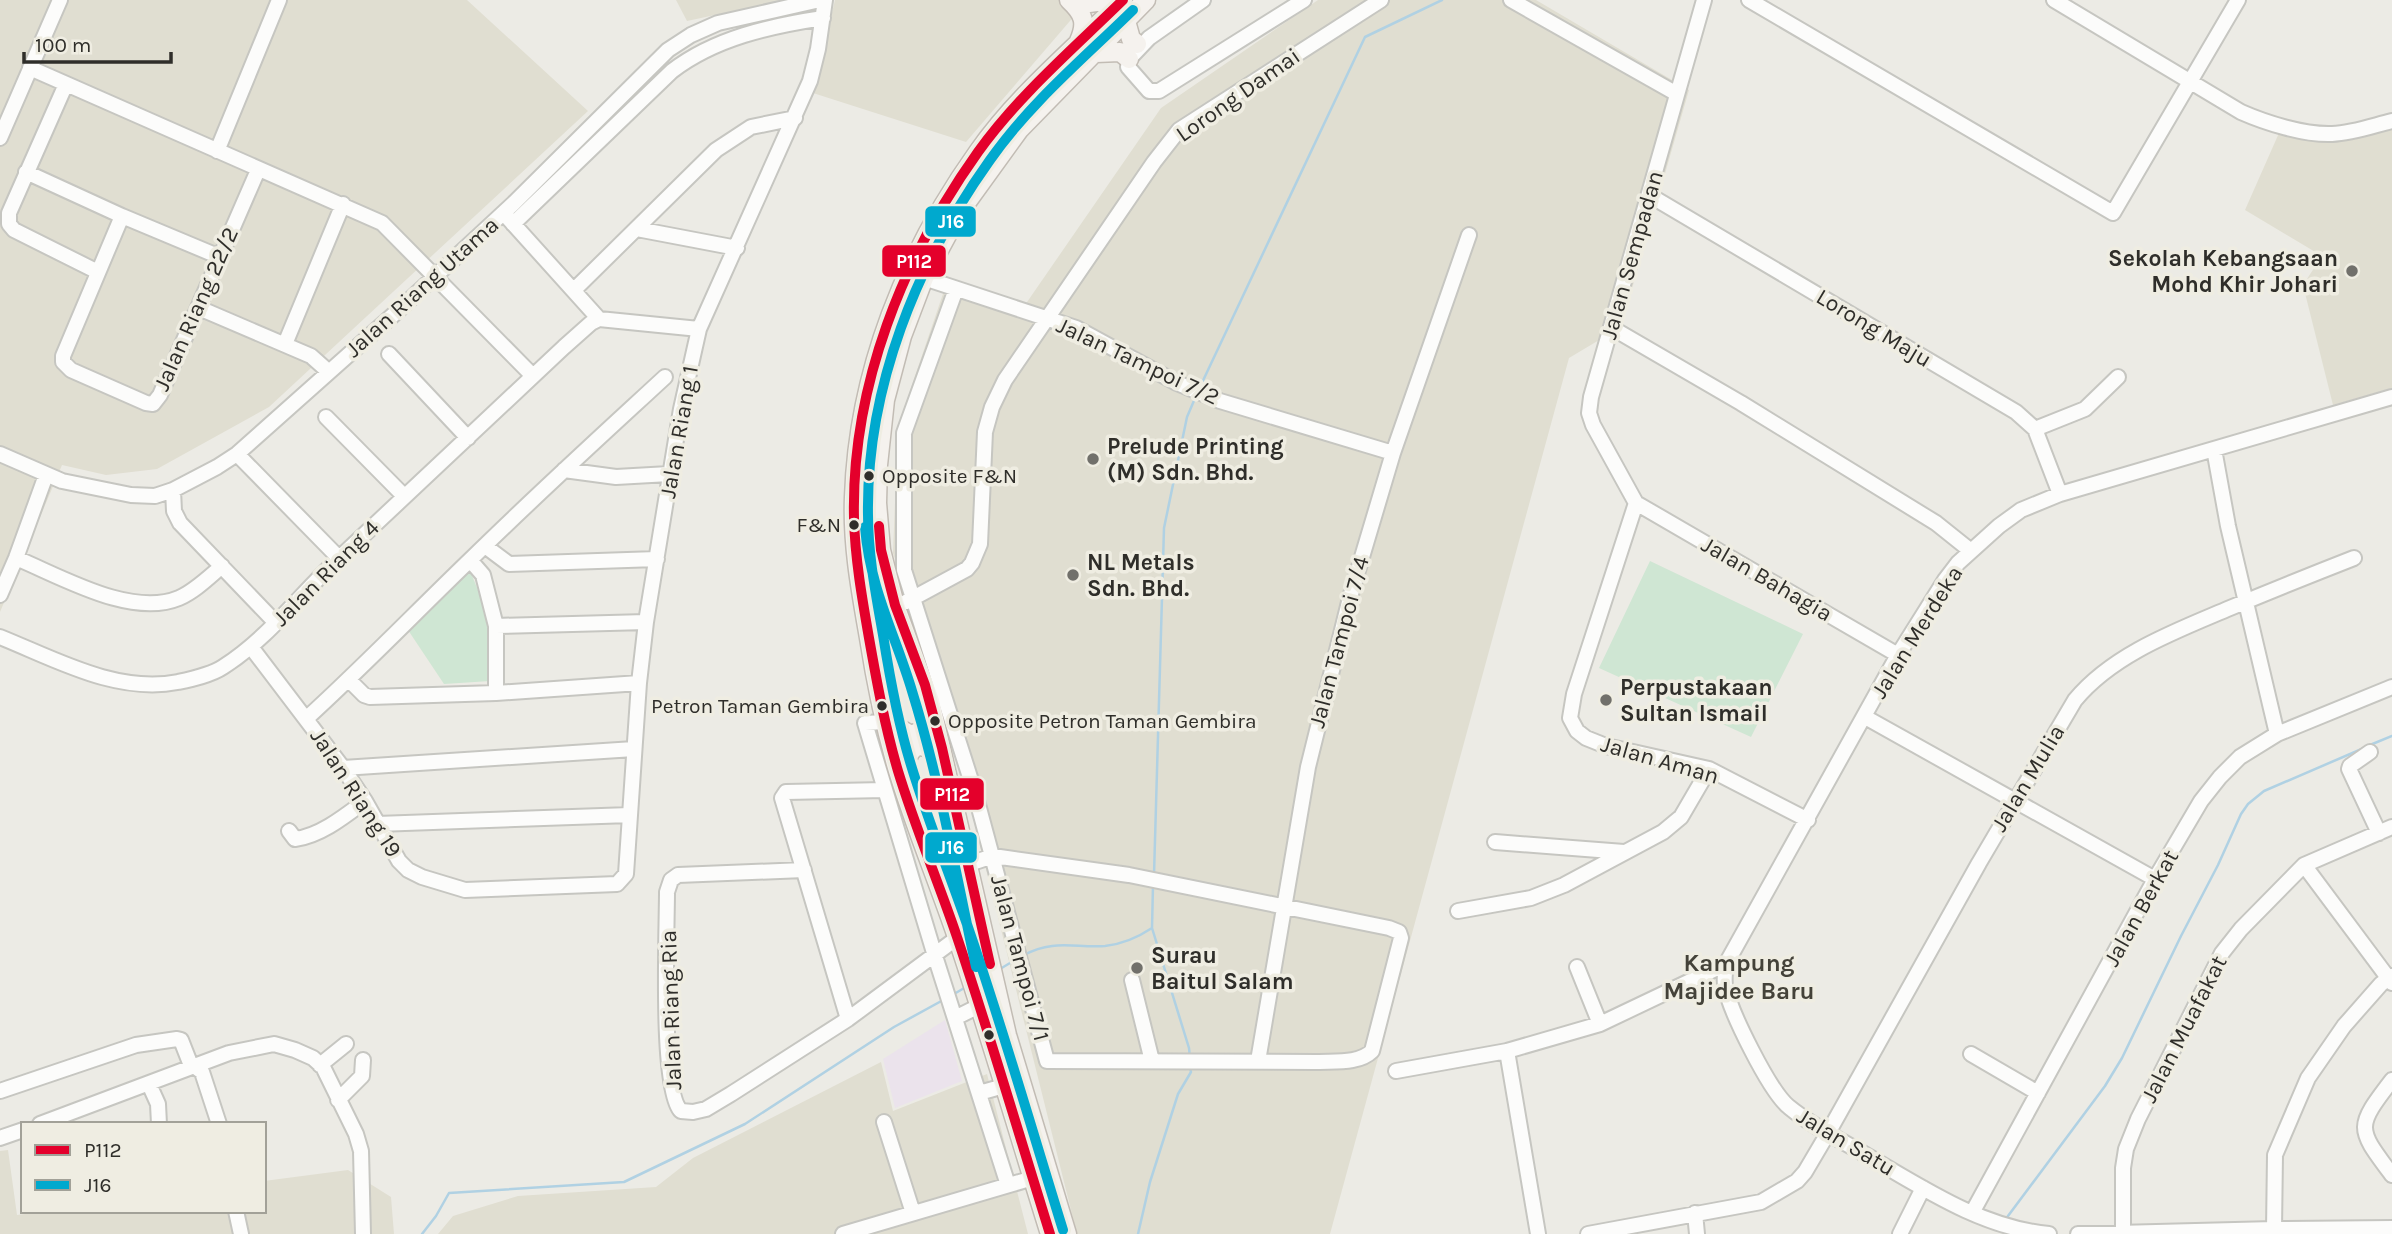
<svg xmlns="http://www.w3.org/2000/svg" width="2392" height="1234" viewBox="0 0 2392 1234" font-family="Karla,sans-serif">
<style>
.commercial{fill:#ebe3ec}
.built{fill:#e0ded1}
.green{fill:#cfe6d3}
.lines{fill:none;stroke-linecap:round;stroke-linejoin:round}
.stream{stroke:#b0d1e3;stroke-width:2.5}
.minor-casing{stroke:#c6c6c1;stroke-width:18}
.major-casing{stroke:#c2bcb4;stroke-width:21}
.minor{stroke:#fcfcfb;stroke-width:14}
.major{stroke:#f5f2ee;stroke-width:18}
.bus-1-casing{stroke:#efede2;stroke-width:16}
.bus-2-casing{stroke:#efede2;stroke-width:16}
.bus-1{stroke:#e4002b;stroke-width:10}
.bus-2{stroke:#00a9ce;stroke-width:10}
.poi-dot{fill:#71706b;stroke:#efede2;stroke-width:2.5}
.bus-dot{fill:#2f2e2a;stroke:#efede2;stroke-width:2.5}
.labels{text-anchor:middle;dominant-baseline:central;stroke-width:7;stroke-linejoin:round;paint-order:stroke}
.bus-label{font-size:21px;fill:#2f2e2a;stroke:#efede2;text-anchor:start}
.street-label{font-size:23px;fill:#2f2e2a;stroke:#efede2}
.poi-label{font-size:23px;font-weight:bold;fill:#2f2e2a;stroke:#efede2;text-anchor:start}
.neighbourhood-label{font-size:24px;font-weight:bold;fill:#444239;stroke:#efede2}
.line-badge{stroke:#efede2;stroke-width:2.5}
.badge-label{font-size:19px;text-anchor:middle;font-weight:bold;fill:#fff}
</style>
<rect width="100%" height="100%" fill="#ecebe5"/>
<path class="commercial" d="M945,1020l17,61 -67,27 -12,-49z"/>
<path class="built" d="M0,0h467l121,111 -319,296 -112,62 -51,6 -44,-10 -62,147z
M676,0h109l-98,21z
M835,0h253l-122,142 -153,-49z
M1318,0h218l153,90 -68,237 -52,31 -239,876h-253l-113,-453 -31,-106 -40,-122 5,-127 50,-147 77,26 136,-197z
M2392,129v259l-59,17 -30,-120 19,-29 -77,-46 34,-77 44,5z
M881,1062l12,49 94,-37 41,160h-590l15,-18 65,-20 138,-9 37,-29z
M8,1150l9,65 31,-4h216v-30l84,-11 43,27 3,37h-394v-83z"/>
<path class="green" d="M1650,561l153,73 -52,103 -152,-69z
M468,571l3,2 15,37 4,71 -46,3 -36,-54z"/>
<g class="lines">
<path class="stream" d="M1200,387l165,-350 77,-37
M2370,745l22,-9
M1154,875l10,-347 23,-111 9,-21
M1153,885l-1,43 37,120 1,10
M1024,955c29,-16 51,-7 81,-9 18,-2 32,-8 47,-18
M1000,969l15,-9
M954,994l12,-7
M2005,1220l100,-134 17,-28 59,-122 37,-71 23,-51 7,-10 16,-13 100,-43
M422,1234l14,-18 13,-23 175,-11 121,-58 149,-97 51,-28
M1138,1234l12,-52 28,-88 13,-22 -1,-4"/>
<g class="minor-casing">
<path id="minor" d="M1203,0l-54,38 -20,21 -1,8 21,24h10l145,-91
M1511,0l166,94
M1749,0l364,213 125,-213
M2054,0l187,112c25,11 63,23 91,22 21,-1 40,-8 60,-13
M30,68l352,155 151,153
M66,84l-57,129v11l5,6 84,42
M0,138l60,-138
M217,151l62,-151
M26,172l96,44 98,41
M1649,195l367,217 19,17 25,65
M122,216l-59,140v6l8,8 75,33 7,1 7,-9 98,-225
M508,218l91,101 100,10
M513,224l159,-153c43,-33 98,-45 151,-53
M637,229l100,19
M924,278l152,50 101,55 43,18 173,52
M956,289l-52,144v137l71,223 72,268 270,1c18,-1 42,2 55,-11l29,-113 -2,-6 -10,-4 -260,-53 -136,-19 -24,8
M574,290l142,-140 35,-23 44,-9
M199,308l112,48 18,16
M1612,328l129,75 195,120 35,28
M285,344l58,-140
M389,354l79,84
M326,417l78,79
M2035,429l50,-20 33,-32
M2214,449l14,77 49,208
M0,454l62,27 69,14 24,1 18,-6 44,-23 20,-13 164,-146 113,-105 154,-153 23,-15 27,-12 102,-23
M237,454l102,104
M564,470l52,7 53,-3
M173,490l1,21 6,12 96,100
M1636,503l-43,-78 -4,-12 2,-16 113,-397
M1636,503l-62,191 -4,24 7,13 9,7 20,8 103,23 99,51
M1636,503l262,152
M485,546l24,18 148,-5
M16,558c46,19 115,60 163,40 16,-7 30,-21 43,-32
M470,560l13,15 13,51v67
M0,595l16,-37 30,-83
M906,602l61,-33 5,-6 8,-19 5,-112 7,-25 13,-27 149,-218 25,-32 202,-130
M496,626l150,-4
M0,637c55,22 116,57 178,45 14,-3 33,-7 45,-15 44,-28 75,-70 112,-105 76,-72 153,-143 229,-215l27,-24 8,-4
M251,647l92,121 22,33 34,60 9,9 14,7 43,13 152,-6 9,-10 13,-191 7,-61 35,-213 18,-80 111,-248 8,-32 7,-49
M349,680l15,15 6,2 126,-4 143,-10
M1865,717l290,162
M307,718c56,-51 109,-106 164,-159 63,-62 129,-122 194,-182
M885,722l-20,1 70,233 73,229
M2370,752l-20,14 -1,3 30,64
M343,768l291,-19
M377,824l253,-9
M289,831l6,8c25,-3 50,-23 70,-38
M1495,842l129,10
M2304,865l88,118
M804,870l-126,5 -7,5 -4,12c0,37 -7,199 14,219l12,1 13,-3 25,-15 117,-75 109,-81
M1458,911l73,-13 33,-13 99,-53 18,-15 28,-48
M1577,967l23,57
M1132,980l20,81
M955,1018l24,-12
M848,1019l-66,-221 4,-6 99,-2
M1507,1051l31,183
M1971,1054l67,39
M1258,1061l50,-294 43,-173 42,-141 76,-218
M320,1065l26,-21
M1396,1071l111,-20 93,-27 126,-60
M2392,1080c-37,48 -35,48 0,95
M149,1084l9,20 1,20
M0,1091l136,-46 41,-6 4,1 9,23 12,9 17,52
M979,1093l25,-7
M338,1100l24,-24 1,-16
M884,1122l29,91
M40,1124l189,-71 45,-9 21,6 18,8 10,9 33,67 5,17 2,83
M0,1138l23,-8
M236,1211l5,23
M1695,1213l2,21
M1972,1213l183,-334 46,-78 19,-24 20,-20 37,-23 115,-47
M2274,1229l1,-74 33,-77 36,-52 37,-42 11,-8
M2123,1233v-65l3,-19 12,-30 84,-166 19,-24 63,-64 88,-38
M843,1234l190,-56
M1588,1234l173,-32 36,-21 8,-9 23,-39 151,-270 96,-163c38,-46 101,-69 155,-92 41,-17 83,-34 124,-50
M1900,1234l23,-46
M2049,1234c-67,-6 -126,-46 -183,-79 -26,-15 -54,-29 -77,-48 -19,-15 -60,-97 -64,-122 -1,-7 0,-14 1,-21l172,-309 47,-75 13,-17 41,-37 22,-16 39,-16 332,-97
M2078,1234l196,-5 118,-1"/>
</g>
<g class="major-casing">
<path id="major" d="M1069,0c15,14 18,23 10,41
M1075,0l14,3 22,-3
M1126,21l5,18 6,5
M1096,53l24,-1 9,7
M887,711l10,16 14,8c15,-4 17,-15 16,-29
M905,782c0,-8 0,-17 3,-25 9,-22 28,-6 35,8
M1050,1234c-31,-99 -60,-199 -93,-297 -19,-56 -42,-110 -59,-166 -13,-44 -22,-88 -29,-133 -8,-46 -17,-93 -15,-141 4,-125 52,-244 124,-345 40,-57 96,-103 145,-152
M1067,1234l-60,-199 -77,-334 -35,-96 -14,-55 -4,-47 1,-38 7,-65 17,-64 22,-58 35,-65 60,-83 127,-130"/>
</g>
<use href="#minor" class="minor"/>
<use href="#major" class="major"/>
<g class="bus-1-casing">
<path id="bus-1" d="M879,526l2,24 14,55 30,80 17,63 48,216
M1050,1234c-31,-99 -60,-199 -93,-297 -19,-56 -42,-110 -59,-166 -13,-44 -21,-88 -29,-133 -7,-40 -14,-80 -15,-120 -3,-131 49,-261 124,-366 41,-57 95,-103 145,-152"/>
</g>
<g class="bus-2-casing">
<path id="bus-2" d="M865,527c5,62 30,107 47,164 28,90 44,184 64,276
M1063,1230c-31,-100 -60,-201 -94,-300 -19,-55 -41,-109 -58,-165 -13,-42 -21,-86 -28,-130 -7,-40 -15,-80 -15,-120 -2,-127 49,-253 122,-355 40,-57 94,-102 143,-150"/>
</g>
<use href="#bus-1" class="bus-1"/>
<use href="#bus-2" class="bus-2"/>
</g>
<g class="poi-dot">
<circle cx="2352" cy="271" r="7"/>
<circle cx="1093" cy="459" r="7"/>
<circle cx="1073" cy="575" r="7"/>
<circle cx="1606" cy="700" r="7"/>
<circle cx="1137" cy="968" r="7"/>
</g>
<g class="bus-dot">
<circle cx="869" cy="476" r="6"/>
<circle cx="854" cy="525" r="6"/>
<circle cx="882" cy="706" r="6"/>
<circle cx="935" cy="721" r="6"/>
<circle cx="989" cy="1035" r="6"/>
</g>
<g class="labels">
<g class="bus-label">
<text x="882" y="476">Opposite F&amp;N</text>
<text x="841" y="525" text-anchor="end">F&amp;N</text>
<text x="869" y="706" text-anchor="end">Petron Taman Gembira</text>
<text x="948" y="721">Opposite Petron Taman Gembira</text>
</g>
<g class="street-label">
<text transform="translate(1238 95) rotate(-35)">Lorong Damai</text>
<text transform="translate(1632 255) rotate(-74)">Jalan Sempadan</text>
<text transform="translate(422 287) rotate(-42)">Jalan Riang Utama</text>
<text transform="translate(196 309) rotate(-66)">Jalan Riang 22/2</text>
<text transform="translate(1874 328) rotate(31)">Lorong Maju</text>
<text transform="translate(1138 361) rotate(25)">Jalan Tampoi 7/2</text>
<text transform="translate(679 432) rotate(-80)">Jalan Riang 1</text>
<text transform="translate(326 573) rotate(-45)">Jalan Riang 4</text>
<text transform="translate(1767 579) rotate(30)">Jalan Bahagia</text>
<text transform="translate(1917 632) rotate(-58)">Jalan Merdeka</text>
<text transform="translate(1339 642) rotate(-75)">Jalan Tampoi 7/4</text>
<text transform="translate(1660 760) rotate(16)">Jalan Aman</text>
<text transform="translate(2028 778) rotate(-59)">Jalan Mulia</text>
<text transform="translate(356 793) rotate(57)">Jalan Riang 19</text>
<text transform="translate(2141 908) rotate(-61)">Jalan Berkat</text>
<text transform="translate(1020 958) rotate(75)">Jalan Tampoi 7/1</text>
<text transform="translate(671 1010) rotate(-92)">Jalan Riang Ria</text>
<text transform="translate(2184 1029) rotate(-63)">Jalan Muafakat</text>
<text transform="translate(1846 1142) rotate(31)">Jalan Satu</text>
</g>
<g class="poi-label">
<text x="2338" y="258" text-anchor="end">Sekolah Kebangsaan<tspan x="2338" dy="26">Mohd Khir Johari</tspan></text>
<text x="1107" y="446">Prelude Printing<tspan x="1107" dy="26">(M) Sdn. Bhd.</tspan></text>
<text x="1087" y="562">NL Metals<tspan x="1087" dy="26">Sdn. Bhd.</tspan></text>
<text x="1620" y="687">Perpustakaan<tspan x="1620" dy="26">Sultan Ismail</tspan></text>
<text x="1151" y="955">Surau<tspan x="1151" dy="26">Baitul Salam</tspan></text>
</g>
<g class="neighbourhood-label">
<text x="1739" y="963">Kampung<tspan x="1739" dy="28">Majidee Baru</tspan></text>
</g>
</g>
<g class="line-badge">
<rect x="924" y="205" width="53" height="33" rx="7" fill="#00a9ce"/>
<rect x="881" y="244" width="66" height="34" rx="7" fill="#e4002b"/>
<rect x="919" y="777" width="66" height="34" rx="7" fill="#e4002b"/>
<rect x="924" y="831" width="54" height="33" rx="7" fill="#00a9ce"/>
</g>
<g class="badge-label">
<text x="951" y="228">J16</text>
<text x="914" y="268">P112</text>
<text x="952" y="801">P112</text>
<text x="951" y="854">J16</text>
</g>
<rect x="21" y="1122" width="245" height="91" fill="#efede2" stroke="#a2a198" stroke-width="2"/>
<rect x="35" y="1145" width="35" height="10" fill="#e4002b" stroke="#a2a198" stroke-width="2"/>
<text x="84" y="1157" font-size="21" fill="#2f2e2a">P112</text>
<rect x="35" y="1180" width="35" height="10" fill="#00a9ce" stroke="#a2a198" stroke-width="2"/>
<text x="84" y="1192" font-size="21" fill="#2f2e2a">J16</text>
<path d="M24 52v10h147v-10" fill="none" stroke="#2f2e2a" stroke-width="3.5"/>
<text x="35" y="52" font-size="21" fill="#2f2e2a" stroke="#efede2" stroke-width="5" paint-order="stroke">100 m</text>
</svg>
